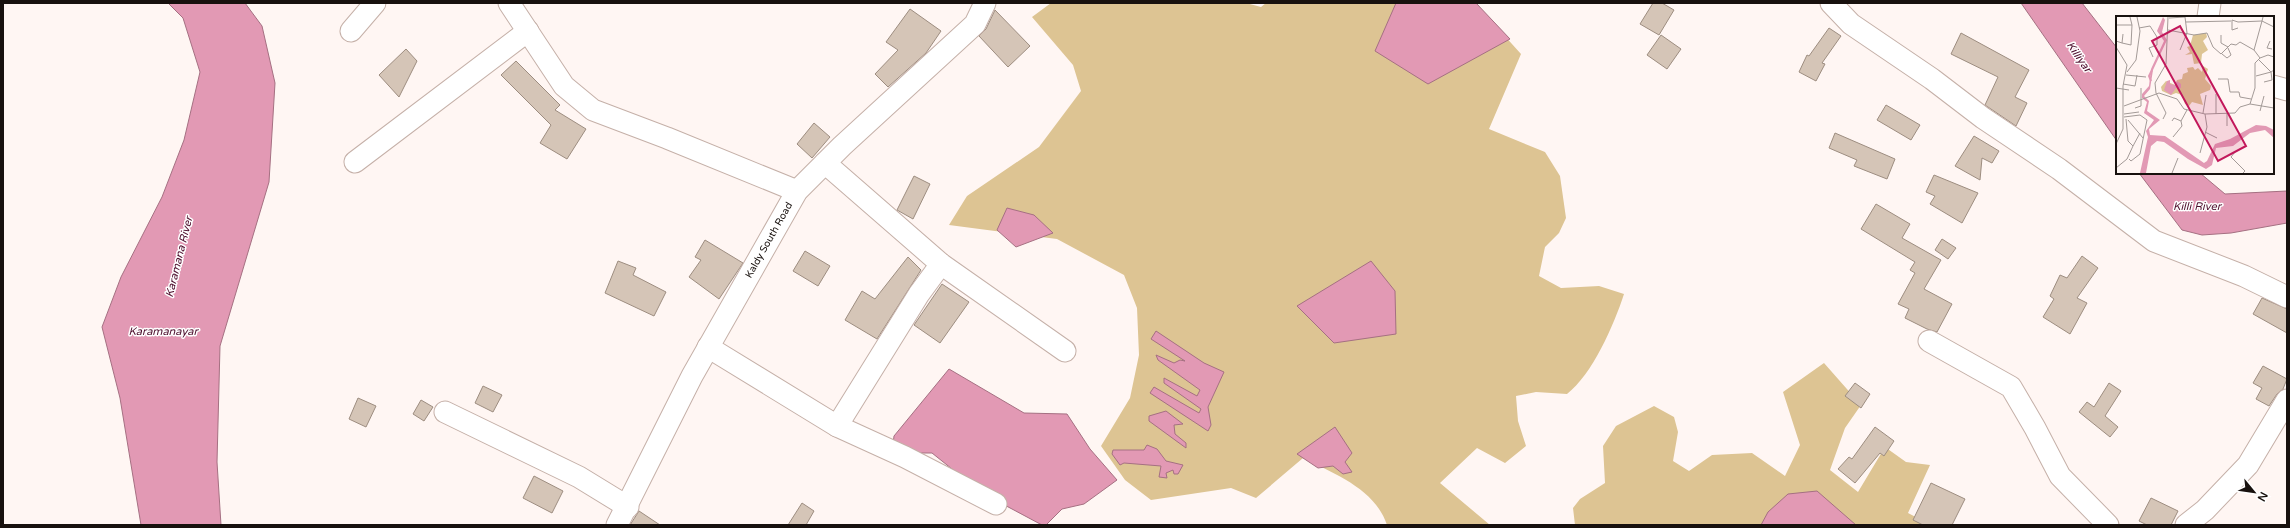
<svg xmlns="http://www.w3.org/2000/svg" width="2290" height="528" viewBox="0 0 2290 528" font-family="'Varela Round',sans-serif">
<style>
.green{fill:#ddc493}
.water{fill:#e299b4;stroke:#a57082}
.building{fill:#d5c5b7;stroke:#9d8d80}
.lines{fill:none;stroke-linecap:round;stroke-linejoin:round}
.street-casing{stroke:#c5b0a8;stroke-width:23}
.street{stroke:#fff;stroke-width:21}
.labels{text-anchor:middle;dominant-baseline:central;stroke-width:3;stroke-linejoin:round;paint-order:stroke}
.street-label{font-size:10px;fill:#18110e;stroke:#fff}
.water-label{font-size:11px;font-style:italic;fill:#4d0d2c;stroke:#fff}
.inset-river{fill:none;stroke:#e299b4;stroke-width:2}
.inset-road{fill:none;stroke:#a39a97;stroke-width:1}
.view{fill:#c2185b;fill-opacity:0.15;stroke:#c2185b;stroke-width:2}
.inset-edge{fill:none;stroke:#18110e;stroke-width:2}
</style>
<rect width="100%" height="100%" fill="#fff6f3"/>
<path class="green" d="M1051,3h195l15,4 5,-4h209l46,51 -32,75 56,23 15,24 6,42 -7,15 -14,14 -6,29 22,12 38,-2 25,8c-10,31 -32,81 -57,100l-31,-2 -20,4 2,25 8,25 -21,17 -28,-15 -37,35 50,42h-103c-12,-36 -52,-51 -84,-67l-47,40 -25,-10 -80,12 -26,-20 -24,-34 29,-48 9,-43 -2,-47 -13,-33 -67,-36 -108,-14 18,-29 72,-49 42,-56 -8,-26 -41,-48z
M1824,363l37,42 -16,23 -15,42 28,22 27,-45 21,15 24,3 -22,48 23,12h-356l-2,-17 7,-9 25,-16 -2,-37 13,-20 38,-20 20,11 4,15 -5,29 16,10 23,-16 40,-2 33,23 15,-31 -17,-53z"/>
<path class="water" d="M168,3h77l17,23 13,57 -6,99 -49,164 -3,116 4,63h-80l-21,-127 -18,-71 19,-50 41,-80 22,-57 16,-68 -17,-54z
M1396,3h80l34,36 -82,45 -53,-33z
M2021,3h61l35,45v93z
M2139,173h61l25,21 62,-3v32l-56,10 -29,2 -20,-5z
M1007,208l27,7 19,18 -37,14 -19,-17z
M1371,261l24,30 1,43 -62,9 -37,-37z
M1156,331l48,32 20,9 -16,35 3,18 -3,6 -58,-38 4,-6 45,26 2,-4 -37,-26v-5l33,18 3,-6 -42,-30 -2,-5 18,8 6,-3 5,1 -34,-22z
M949,369l75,44 43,1 23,35 27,31 -33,24 -22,5 -16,16h-4l-60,-32 -50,-40h-40l2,-17z
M1166,411l17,13 -9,1 1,9 11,9v5l-37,-27v-5z
M1335,427l17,26 -7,9 7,10 -9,2 -10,-8 -15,2 -21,-14z
M1147,445l10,4 9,12 17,4 -5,9h-4l-1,-4 -7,3 1,5 -8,-1 2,-11 -37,-3 -4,2 -8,-11 1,-4h31z
M1817,491l39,34h-95l7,-13 20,-18z"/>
<path class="building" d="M1653,3h9l12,7 -15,25 -19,-11z
M910,9l31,22 -15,22 -38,34 -13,-13 23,-24 -12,-8z
M995,10l35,36 -22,21 -29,-31 7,-7z
M1829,28l12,8 -19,27 3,1 -9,17 -17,-9 8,-17 2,1z
M1961,33l68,37 -14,27 12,6 -11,23 -31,-21 13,-28 -47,-23z
M1661,35l20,14 -14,20 -20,-14z
M406,49l11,12 -18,36 -20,-22z
M516,61l44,44 -5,5 31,19 -19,30 -27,-16 11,-18 -50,-50z
M1886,105l34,20 -9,15 -34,-20z
M814,123l16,14 -18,21 -15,-14z
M1835,133l60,26 -8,20 -33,-13 3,-6 -28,-12z
M1974,136l25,15 -7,12 -10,-5 -2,22 -25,-14z
M1934,175l44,18 -16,30 -32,-19 5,-8 -9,-4z
M914,176l16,8 -17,35 -16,-9z
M1876,204l34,20 -8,14 39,22 -17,29 28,15 -15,28 -10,-3 -22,-11 4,-9 -11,-5 17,-31 -5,-3 5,-8 -54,-33z
M1942,239l14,9 -8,11 -13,-9z
M705,240l38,23 -24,36 -30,-22 12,-17 -6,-3z
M805,251l25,15 -12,20 -25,-15z
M2082,256l16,12 -21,30 10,5 -17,31 -27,-17 11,-18 -4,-3 10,-21 7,3z
M908,257l13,13 -44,69 -32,-19 17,-29 13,8z
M618,261l18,7 -3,7 33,17 -12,24 -49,-23z
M942,284l27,18 -29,41 -26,-18z
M2262,298l25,11v24l-34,-19z
M2263,366l24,13 -4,10 -6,5 -8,12 -13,-7 6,-11 -9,-5z
M1855,383l15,11 -9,14 -16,-12z
M2109,383l12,8 -16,25 13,11 -8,10 -31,-25 8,-10 7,5z
M483,386l19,9 -9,17 -18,-9z
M358,398l18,8 -10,21 -17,-8z
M421,400l12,7 -9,14 -11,-7z
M1875,427l19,14 -10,15 -4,-3 -25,30 -17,-14 11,-12 3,2z
M534,476l29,15 -11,22 -29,-15z
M1931,483l34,16 -13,26h-29l-10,-5z
M2151,498l27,13 -7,14h-24l-8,-4z
M802,503l12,8 -8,14h-18z
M639,511l21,14h-30z"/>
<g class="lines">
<g class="street-casing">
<g id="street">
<path d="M509,3l55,83 29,24 74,28 130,53"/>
<path d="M1831,3l20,21 81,55 51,39 76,51 95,72 90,35 43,21"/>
<path d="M2208,17l2,-14"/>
<path d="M351,31l24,-28"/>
<path d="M2273,86l14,4"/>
<path d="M355,162l173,-131"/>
<path d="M825,163l116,101 124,87"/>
<path d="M1929,341l82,46 24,41 25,48 48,49"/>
<path d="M708,347l129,79 68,31 91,47"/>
<path d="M445,412l134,65 49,30"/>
<path d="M837,426l82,-132 22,-30"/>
<path id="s1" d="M617,525l75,-149 105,-185 45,-45 133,-122 10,-21"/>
<path d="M2186,525l19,-15 43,-45 39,-65"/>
</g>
</g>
<use href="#street" class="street"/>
</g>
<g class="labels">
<g class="street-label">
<text stroke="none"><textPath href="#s1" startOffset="323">Kaldy South Road</textPath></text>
</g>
<g class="water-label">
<text transform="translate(2079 57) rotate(55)">Killiyar</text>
<text x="2197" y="206">Killi River</text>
<text transform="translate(179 257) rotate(-76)">Karamana River</text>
<text x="163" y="331">Karamanayar</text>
</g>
</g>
<g transform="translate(2116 16)">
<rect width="158" height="158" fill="#fff6f3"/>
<path d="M90,17l1,4 -4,4 5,9 -6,4 -1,9 -7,1 -2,-10 -7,1 5,-3 -3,-5 3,-1 3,-11zM87,50l5,3 -3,10 6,7 -1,4 -10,4 3,11 -11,-3 -3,4 -4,-2 -3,-9 -6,-2 -5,2 -9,-4 -1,-4 5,-6 9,4 2,-5 5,-1 1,-5 5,-2 -1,-4 6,-1 2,3 3,-2 4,4z" fill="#ddc493"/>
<path d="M47,1l2,3 -3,12 5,8 -14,30 -3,19 -6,7 5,5 -2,10 13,9 -11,9 1,6 15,1 39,27 3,-2 8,-17 15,-5 26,-14 10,1 8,4v8l-9,-8 -15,3 -17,13 -17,2 -4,17 -6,4 -18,-10 -24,-17 -7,-1 -6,5 -5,27h-6l8,-36 -2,-6 8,-11 -10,-7 3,-11 -5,-4v-4l7,-8 2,-17 13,-28 -7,-10zM54,64v4l5,1 2,-4 4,3v4h-5l-5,7 -7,-5 3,-9z" fill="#e299b4"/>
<path class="inset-river" d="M35,65l-2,-5 3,-6"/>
<path class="inset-road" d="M53,2l16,-1M70,6l45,-1M0,9h16l-2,-8M23,12l11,-2 7,11v8l-8,3 4,9M122,12l-6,2v-10l6,2 24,-1 1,-4M52,14l26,5 13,-2 6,14 8,7 10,-10 5,1 4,-3 14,8M105,19v8l7,4M0,25l6,2 1,-9M154,25l-3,7 5,1M6,27l9,2 1,-20M0,31l11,18 -4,21v43l-7,15M64,34l7,-17 -2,-16M106,38l5,4 4,-3 -3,-7M144,42l8,-3 6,2M11,56l9,-12 4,-29 -3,-14M10,59l20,2M140,60l15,-4 -12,-12M102,63h10l2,13h9l1,5 11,2M148,66l8,-2 -1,-8 3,-2M7,68l12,2 2,-11M0,72l13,2M100,78v20M134,88l24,4M8,90l35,-13 18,6 7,10 21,5 30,-1 5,-6 10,-3 5,-16v-25l5,-5 -6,-8 8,-29 12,6M19,92l6,-2v-18M144,95l4,-15M87,97l3,-18M111,97v13M8,98l15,-2M8,101l16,-2 7,5 -7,34 -9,7 -2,-2M47,103l3,-6 -10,-20 -1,-10 11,-19 2,-47M12,104l15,18M56,105l2,-3 7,3 6,-11M89,116l12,6M57,121l9,-11 -1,-5M17,130l7,-13M119,136l-4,5 14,14 -2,2M84,137l7,-26 -2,-13M0,152l11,-9 6,-13 -5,-5 -2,-22M56,157l6,-15"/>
<path class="view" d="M64,10l66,120 -28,15 -66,-120z"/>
<rect width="158" height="158" class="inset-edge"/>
</g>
<rect width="2290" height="528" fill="none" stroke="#18110e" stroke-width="8"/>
<g transform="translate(2254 492) rotate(119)" stroke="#ffffff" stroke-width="3" paint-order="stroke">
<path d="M0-3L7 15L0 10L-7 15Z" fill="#18110e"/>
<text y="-6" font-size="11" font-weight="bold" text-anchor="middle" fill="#18110e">N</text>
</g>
</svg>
